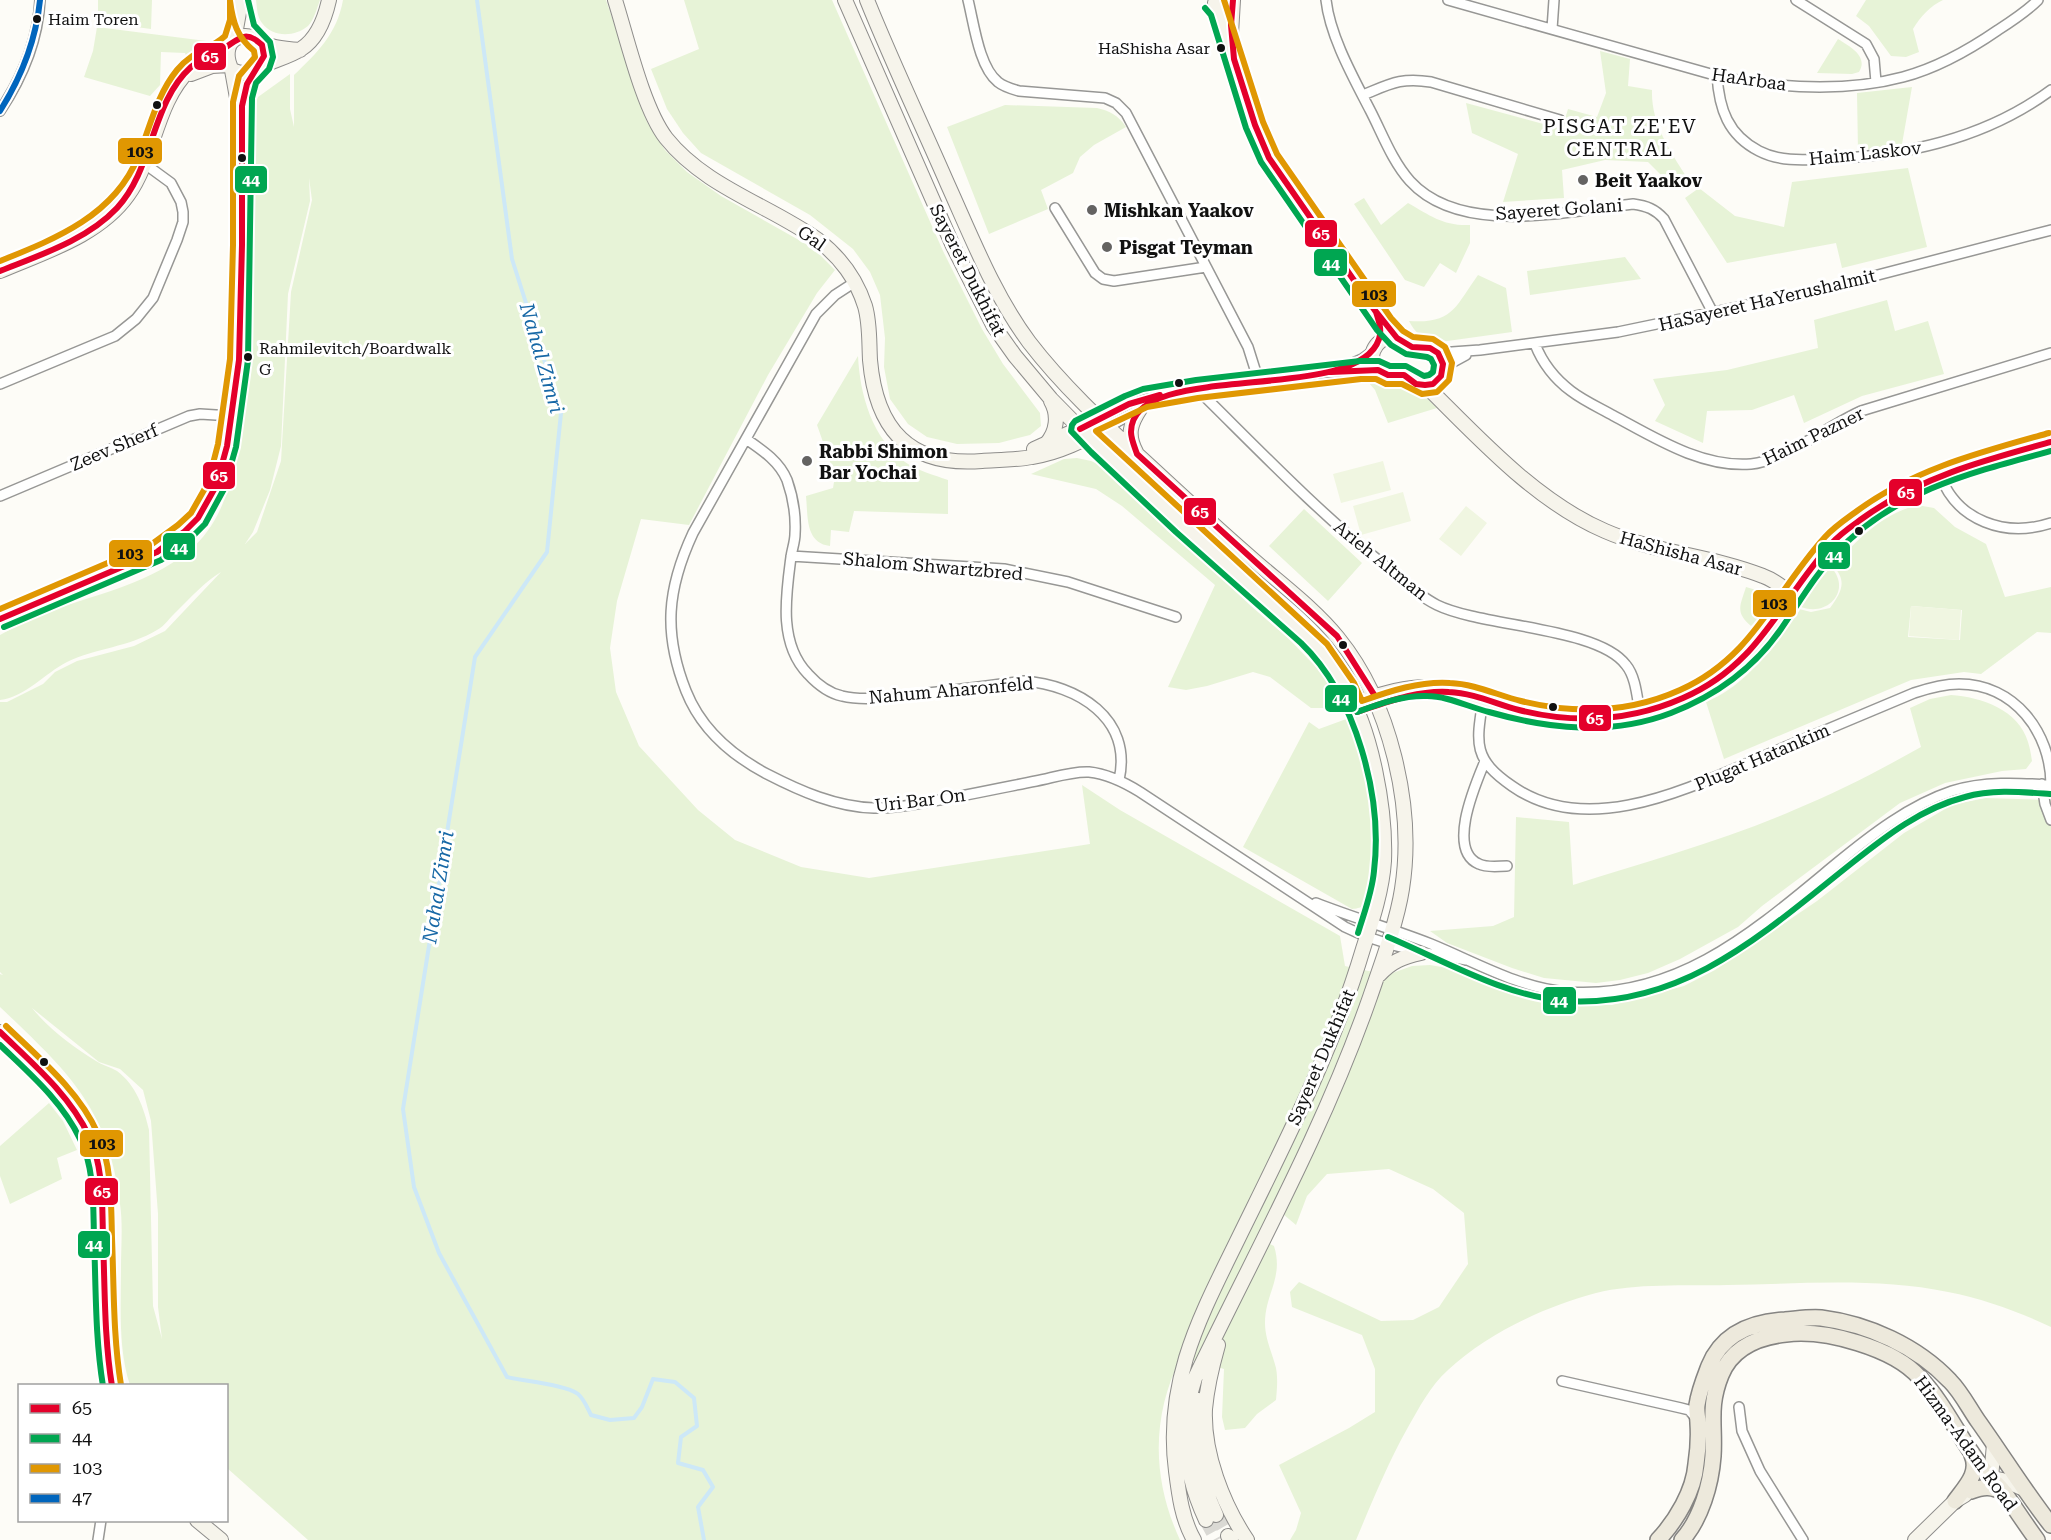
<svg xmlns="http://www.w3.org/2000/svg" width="2051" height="1540" viewBox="0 0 2051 1540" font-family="'Roboto Serif',serif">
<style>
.green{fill:#e7f3d7;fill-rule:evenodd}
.pitch{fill:#f0f6e1}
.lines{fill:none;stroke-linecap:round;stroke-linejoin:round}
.stream{stroke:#cde8f7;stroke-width:4}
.secondary-tunnel{stroke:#dad9d4;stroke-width:14;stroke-dasharray:14 7;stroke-linecap:butt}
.street-casing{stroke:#979795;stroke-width:12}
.secondary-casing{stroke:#8e8d8b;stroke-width:16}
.primary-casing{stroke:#858482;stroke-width:18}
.street{stroke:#fffffe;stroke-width:9}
.secondary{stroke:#f6f4eb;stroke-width:14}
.primary{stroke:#ede9dc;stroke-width:15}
.bus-1-casing{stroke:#fff;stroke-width:10}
.bus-2-casing{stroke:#fff;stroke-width:10}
.bus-3-casing{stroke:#fff;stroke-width:10}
.bus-4-casing{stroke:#fff;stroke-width:10}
.bus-1{stroke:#e4002b;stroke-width:6}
.bus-2{stroke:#00a651;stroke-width:6}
.bus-3{stroke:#e09702;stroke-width:6}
.bus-4{stroke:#0065bd;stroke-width:6}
.bus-dot{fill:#111;stroke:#fff;stroke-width:2}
.poi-dot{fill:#646362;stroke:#fff;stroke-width:2}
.labels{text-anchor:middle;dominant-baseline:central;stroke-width:6;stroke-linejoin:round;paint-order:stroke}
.bus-label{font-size:16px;fill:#111;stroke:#fff;text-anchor:start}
.street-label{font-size:18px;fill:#111;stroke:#fff}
.poi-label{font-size:18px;font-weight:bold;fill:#111;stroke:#fff;text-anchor:start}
.neighbourhood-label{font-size:20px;letter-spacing:1.5px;fill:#111;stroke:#fff}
.water-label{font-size:20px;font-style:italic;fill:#1768a6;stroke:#fff}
.line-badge{stroke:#fff;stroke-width:2}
.badge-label{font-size:16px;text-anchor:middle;font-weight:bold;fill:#fff}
.pale-badge-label{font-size:16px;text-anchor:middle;font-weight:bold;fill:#111}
</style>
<rect width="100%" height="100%" fill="#fdfcf7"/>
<path class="green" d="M98,0h54l-1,29 -53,-7z
M256,0h64c-3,8 -6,20 -12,26 -13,11 -35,12 -46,-3 -5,-6 -5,-16 -6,-23z
M343,0h263l41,122 18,28 22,22 34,24 92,52 22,22 -18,23 -49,82 -79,150 -48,-6 -24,82 -7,47 6,44 23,54 59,64 37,30 66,27 68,11 221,-34 -8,-59 38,25 220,126 5,30 42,9 25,-9 18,-1 23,4 81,31 40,4 38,1 72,-19 31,-16 102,-69 87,-68 48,-28 33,-7 66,2v527c-32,-15 -67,-28 -103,-35 -72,-15 -148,-8 -221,-7 -41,1 -92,-2 -131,8 -52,14 -108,40 -148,77 -18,16 -29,38 -41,59 -20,36 -35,73 -51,111h-66l6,-10 5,-17 -22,-48 70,-37 26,-16v-43l-13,-34 -70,-28 -2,-15 9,-10 82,39 32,-1 26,-13 29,-43 -4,-51 -31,-24 -44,-20 -62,5 -20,22 -11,29 -13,-11 -13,30 4,2c10,32 -9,47 -9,77 0,16 7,29 11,45 2,11 1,21 0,32l-19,14 -12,14 -20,2 -3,-13 2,-48 -43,-12c-30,60 -29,122 -1,183h-872l-81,-72 -1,-82 -96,-1c-12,-36 -9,-79 -9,-117 0,-21 2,-44 -1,-64 -11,-97 -54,-134 -120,-197v-33l3,1 -3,-3v-270h7l36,-18 12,-12 22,-11 57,-15 31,-15 56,-59c-15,9 -31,26 -44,39 -7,6 -12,15 -20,19 -28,17 -61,18 -90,32 -22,11 -41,35 -67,38v-65c9,-5 19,-10 28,-15 54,-24 115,-31 162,-70 64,-53 59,-198 61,-276 1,-54 1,-109 2,-163l5,-14 32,-23v35l4,18v-52c23,-22 43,-41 49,-75zM309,178l3,22 -21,92 -10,169 -24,71 -12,12 8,-12 17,-42 11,-44 7,-152 22,-93zM32,1008l67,54 21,7 23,21 8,31 7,93v93l4,32 -9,-33 -4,-176c-5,-22 -13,-45 -32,-59 -7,-4 -15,-6 -21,-10 -23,-14 -47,-32 -64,-53z
M684,0h148l111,251 39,78 21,35 37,49 1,13 -11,9 -31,8 -42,1 -30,-7 -19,-13 -18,-25 -6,-32 1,-29 -5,-43 -10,-23 -17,-23 -43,-34 -109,-62 -18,-20 -16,-24 -16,-40 48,-20z
M1866,0h77c-13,6 -22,16 -30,29l6,23 -13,5 -15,-1 -22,-30 -13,-10z
M97,27l117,15 -3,6 -24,10 -2,-5 -24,-1 -1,33 -10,11 -66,-19 9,-26z
M1838,39c11,7 31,17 21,33l-7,2 -35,-1z
M1600,51l30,8 -2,27 24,4c-1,33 17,59 34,86l-11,13 -27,-27 -43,-2 -43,10 2,28 -61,4 15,-48 -46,-21 -6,-30 96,26 6,-20 29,8 9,-24z
M1912,87l-10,57 -44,7 -1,-58z
M1005,105l92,3c13,3 21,7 29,19l-32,18 -14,12 -7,16 -32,17 7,19 -59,25 -42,-107z
M1908,168l19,79 -85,21 -6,-25 -109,20 -42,-65 14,-10 36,28 49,11 8,-45z
M1364,198l17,27 27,-22c23,13 35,23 62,22v18l-14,30 -16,-10 -16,24 -19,-7 -51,-76z
M1625,257l16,22 -111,16 -3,-24z
M1478,275l28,13 6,44 -79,11c-12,-5 -18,-11 -24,-22 44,3 46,-14 69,-46z
M1887,300l8,31 33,-10 16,53 -82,22 -58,27 -10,-28 -42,15 -45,1 -4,32 -48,-22 10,-16 -12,-26 74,-9 91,-22 -4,-28z
M858,356c2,39 14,82 47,106 13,9 29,13 43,18v34l-94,-3 -5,21 -18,-2 -1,16c-25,-3 -22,-30 -24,-50l27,-8 2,-12 -18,-51z
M1374,374l39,11 24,23 -49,15 -13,-33 -12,-14z
M1077,458l14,3 11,5 22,20 127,120 37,32 28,29 28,36 -16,5h-17l-41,-31 -17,-5 -46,14 -21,4 -18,-3 47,-102 -93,-79 -26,-17 -65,-15 33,-15z
M1917,505l17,3 21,19 31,17 19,53 46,-10v46l-14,-1 -56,42 -17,-2 -53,8 -187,79 -18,-57c43,-18 67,-56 93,-93l12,3 19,-4c11,-15 18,-27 3,-42 27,-28 46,-50 84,-61zM1911,606l51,4 -2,30 -52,-3z
M1304,509l58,54 -34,38 -59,-55z
M1831,567c22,24 -5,52 -32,39l15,-20z
M1746,587l17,5 5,6c0,14 -6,20 -17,28 -16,-14 -11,-20 -5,-39z
M1951,695c30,2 68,15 77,47 2,6 3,13 4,19l-6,8 -24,2 -57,12 -45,20 -138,103 -24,21 -58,32 -32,14 -28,7 -24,3 -52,-5 -32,-10 -65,-25 -17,-12 63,-5 21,-9 2,-100 53,5 4,63c74,-24 150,-44 221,-75 44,-18 86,-40 127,-63l-11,-39 20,-9z
M1349,718c14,47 37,131 19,177 -2,4 -4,10 -7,12 -1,1 -8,2 -9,2l-109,-62 66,-125 10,7z
M49,1103l14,18 14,29 -20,8 5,21 -52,25 -10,-28v-30z"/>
<path class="pitch" d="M1383,461l8,29 -50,13 -8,-29z
M1403,492l8,29 -50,14 -8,-29z
M1466,506l21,17 -26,33 -22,-17z
M1911,606l50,4 -2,30 -50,-4z"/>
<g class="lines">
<path class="stream" d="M477,0l35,259 49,154 -14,139 -72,105 -72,452 11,78 25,66 68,124c16,4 60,8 71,17 6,5 10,15 13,21l19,5 24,-2 8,-11 11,-28 22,3 19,16 3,28 -16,11 -3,26 25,7 10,17 -15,20 6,33"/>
<path class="secondary-tunnel" d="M1216,1515l12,21
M1206,1520l11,20"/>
<g class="street-casing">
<path id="street" d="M968,0c6,24 11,67 30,82 6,5 14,7 21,9l86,7 11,5 10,10 122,234 11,35
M1326,0c4,36 27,77 44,110 12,23 22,51 40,71 51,56 157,30 223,23 14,2 22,5 31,15l49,94
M1448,0l277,78c57,10 122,14 178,-1 34,-9 66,-27 95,-47 14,-9 28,-18 40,-30
M1796,0l70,44 8,15 2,23
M1552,29l2,-29
M1717,75c2,34 11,60 42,76 21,11 45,9 68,8 79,-3 159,-21 224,-69
M1363,95c27,-11 38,-18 68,-13l129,38
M0,111c22,-33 38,-71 40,-111
M1055,208l40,65 8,6 11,2 92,-14
M855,282l-20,13 -19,19 -123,219c-26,56 -30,100 -7,158 15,38 45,64 81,83 33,17 69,33 107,34 18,1 37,-3 54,-6 36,-6 72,-14 108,-21 16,-3 36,-10 53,-9 19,2 35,10 51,20l205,135c38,19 79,26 121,33
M1535,344c7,18 20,35 36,47 13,10 29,17 43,25 41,22 88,52 137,48 33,-3 78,-39 110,-53l190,-58
M1438,353l42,-3 138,-18 202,-42 231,-60
M1444,367l22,-12
M1342,368l20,-9 11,-8
M0,384l115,-48 21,-17 17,-21 24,-58 6,-18v-10l-2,-10 -10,-19 -26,-19
M1197,389c61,60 120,122 186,175 17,14 34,31 54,41 45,22 161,22 189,60 10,12 11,33 14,48
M1100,419l29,-15 37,-10 160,-22 52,-2
M1108,427l30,-17
M746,439c16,11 33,22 41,41 6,17 9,37 8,54 0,8 -3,15 -4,23 -5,38 -13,86 17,117 10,11 20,19 34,22 24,6 53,0 77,-2 35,-4 70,-8 105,-13 53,4 109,37 95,99
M1940,475c17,46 65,63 111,48
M0,496l189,-80 11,-2 32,2
M791,556l213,13 64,13 108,35
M1483,700c-7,44 -10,59 29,86 78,55 183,-1 259,-33 48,-20 95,-40 143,-60 15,-5 29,-9 45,-9 55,0 92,48 92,101
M1485,761c-9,22 -39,89 -6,103 8,4 19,2 28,2
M2042,784l3,20 6,16
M1316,903c38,15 77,26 115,41 44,18 88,44 136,48 112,8 190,-63 270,-129 34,-28 73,-58 115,-72 31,-10 67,-8 99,-6
M1562,1381l119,27 8,2 7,8
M1739,1407l3,24 18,40 43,69
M98,1540l3,-20"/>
</g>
<g class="secondary-casing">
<path id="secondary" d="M615,0c12,38 28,108 51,138 39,49 103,67 152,102 23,18 38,38 47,66 5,17 4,35 5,54 6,69 39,107 112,101 16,-1 34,-1 50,-4 27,-4 52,-17 76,-30
M845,0l108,246 40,79 22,31 36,43 62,63 208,189c8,12 17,24 24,36 27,44 41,123 39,174 -2,30 -12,60 -21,88 -30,101 -78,194 -124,288 -38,78 -75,144 -63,234 3,24 6,48 18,69
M867,0c25,62 54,123 81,185 24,53 46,110 81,157 33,43 73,80 112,116 36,33 71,66 108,98 29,26 64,51 89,82 52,64 77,169 64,251 -5,33 -21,76 -32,108 -46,132 -115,256 -175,381 -16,48 -10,97 11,142
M1215,3c18,39 24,82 40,122 20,50 53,92 84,136 19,26 36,54 58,77
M1231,34l2,-34
M234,40l6,-33 -1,-7
M258,40c17,21 -2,41 -26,30 -7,-13 -7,-32 12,-34 9,-1 18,7 27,10 10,3 19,3 29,4
M260,67c12,-6 31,-11 41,-18 16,-10 24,-31 28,-49
M191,74l21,-8 17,-1
M0,271c44,-19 99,-35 128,-76 27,-38 27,-92 62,-126 10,-11 26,-17 39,-23
M1391,337c9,1 13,8 22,10 5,2 10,0 15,1 15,2 18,19 12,30 -13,12 -21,5 -33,-1 -9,-5 -19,1 -27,-6 -16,-12 -5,-32 11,-34z
M1425,385c53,52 110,116 180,146 50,22 108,25 158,45 11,4 21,12 30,20
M1046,444c11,-12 13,-29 5,-43
M1034,449l66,-30
M1136,452c-9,-17 -6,-28 4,-43
M0,619l157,-67 27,-20 14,-14 18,-32 11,-40 12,-86 3,-115 -1,-125 -9,-50
M1354,703c25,-8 50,-17 78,-16 39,10 79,24 119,30 76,12 162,-17 212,-78 27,-34 46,-76 79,-105 18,-15 38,-30 59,-42 45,-26 100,-36 150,-50
M1379,975c13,-14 24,-18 42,-22
M0,1032c32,32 69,63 89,104 14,31 13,66 14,99 2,50 0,101 9,151
M1218,1345c-6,21 -11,42 -13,64 -2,44 18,95 42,131
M1198,1400c-6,37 2,81 18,115
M1991,1478l3,-34
M1988,1480c11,-4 24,4 34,8
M197,1520l24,20
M1228,1536l3,4
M1915,1540l40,-39 10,-6"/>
</g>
<g class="primary-casing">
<path id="primary" d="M1971,1491c13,-5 21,-5 34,2
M1955,1501c10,-14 25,-28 17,-46
M1658,1540c18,-19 36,-49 38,-76 2,-13 3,-27 2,-41 0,-6 -2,-12 -1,-18 2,-14 7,-26 12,-39 13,-32 43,-44 76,-46 12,-1 25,-3 36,-2 47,6 96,28 129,63 11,11 19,27 28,40 25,35 47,71 73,104
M1682,1540c19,-21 29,-56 31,-84 2,-31 -5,-49 8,-81 11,-27 37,-38 65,-41 39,-5 108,14 134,44 20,21 33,47 49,71 6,9 12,18 19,26 6,7 13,12 18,20 10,15 20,30 31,45"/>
</g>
<use href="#street" class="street"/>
<use href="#secondary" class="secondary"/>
<use href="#primary" class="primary"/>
<g class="bus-1-casing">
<path id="bus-1" d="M1233,0l-2,25 3,34 21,66 14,33 107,154c3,9 6,18 3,27 -22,67 -248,19 -248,93 0,7 4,16 6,22l200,182 38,60
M0,271c40,-16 87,-31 117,-63 37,-40 34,-105 74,-141 9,-8 22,-11 32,-18 16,-10 22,-20 39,-4l2,11 -17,28 -5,22v139l-3,115 -12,86 -11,40 -18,32 -14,14 -27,20 -157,67
M1331,372l47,-2 10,5h16l12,9 9,1 8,-1 8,-8 2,-12 -5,-11 -8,-5 -18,-1 -15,-9 -31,-39
M1080,429l49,-25 31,-9
M1357,712c30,-10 61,-22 92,-20 25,1 47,12 70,18 56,14 112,11 164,-12 77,-33 97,-98 149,-155 9,-10 20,-17 31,-25 57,-41 122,-58 188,-76
M0,1032c32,31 69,62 89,104 15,32 13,69 14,103 2,49 1,98 9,147"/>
</g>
<g class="bus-2-casing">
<path id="bus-2" d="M1205,8l6,7 35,113 15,34 116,168 14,15 15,9 21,3 4,2 3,6 -1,7 -4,3 -5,1 -18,-10h-16l-11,-5h-19l-164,19 -53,9 -18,7 -50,25 -3,4 -1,6 20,21 85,80 125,111c55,53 82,154 73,228 -2,22 -10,42 -16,62
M4,627l157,-67 29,-21 15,-15 19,-35 12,-42 12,-87 4,-262 4,-15 13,-14 4,-12 -3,-15 -16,-17 -6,-25
M1357,712c22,-8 46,-17 70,-16 20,0 42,11 62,16 60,17 122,24 182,1 44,-17 83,-45 110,-84 18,-26 34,-54 56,-77 57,-61 136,-80 214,-101
M1388,937c55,23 118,60 178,64 119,7 200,-70 286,-138 34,-27 70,-55 113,-66 27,-8 57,-5 85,-3
M0,1045c29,28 62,56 80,94 15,30 13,67 14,99 2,50 1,99 9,148"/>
</g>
<g class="bus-3-casing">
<path id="bus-3" d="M1224,0l39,122 14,32 114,164 12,13 10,6 20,2 12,8 7,16 -3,17 -12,12 -15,2 -20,-10h-16l-10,-5h-15l-163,19 -51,9 -51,24 231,213 27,39 8,18c28,-10 58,-20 88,-18 25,1 47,12 71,18 53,13 108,12 159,-11 74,-33 94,-97 145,-153 9,-10 21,-18 32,-26 57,-42 124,-59 192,-78
M0,261c55,-22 114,-45 138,-104 12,-29 18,-61 39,-87 15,-19 33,-20 48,-34l5,-16v-19
M0,609l152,-65 26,-19 13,-12 17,-30 10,-39 12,-85 3,-114v-143l6,-26 16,-19 -1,-6c-17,-14 -21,-28 -24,-50
M6,1026c33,32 73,65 92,108 14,32 13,69 14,104 2,49 1,98 9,147"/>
</g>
<g class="bus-4-casing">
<path id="bus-4" d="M0,111c22,-35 36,-70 40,-111"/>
</g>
<use href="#bus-1" class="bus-1"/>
<use href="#bus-2" class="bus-2"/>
<use href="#bus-3" class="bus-3"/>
<use href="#bus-4" class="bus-4"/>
</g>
<g class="bus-dot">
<circle cx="37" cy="19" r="5"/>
<circle cx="1221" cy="48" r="5"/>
<circle cx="157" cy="105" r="5"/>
<circle cx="242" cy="158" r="5"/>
<circle cx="248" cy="357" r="5"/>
<circle cx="1179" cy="383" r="5"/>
<circle cx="1859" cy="531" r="5"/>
<circle cx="1343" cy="645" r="5"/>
<circle cx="1553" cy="707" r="5"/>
<circle cx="44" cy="1062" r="5"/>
</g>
<g class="poi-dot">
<circle cx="1583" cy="180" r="6"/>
<circle cx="1092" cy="210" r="6"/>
<circle cx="1107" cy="247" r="6"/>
<circle cx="807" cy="461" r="6"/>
</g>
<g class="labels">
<g class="bus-label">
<text x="48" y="19">Haim Toren</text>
<text x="1210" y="48" text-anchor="end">HaShisha Asar</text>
<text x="259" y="348">Rahmilevitch/Boardwalk<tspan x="259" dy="21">G</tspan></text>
</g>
<g class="street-label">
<text transform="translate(1749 79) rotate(8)">HaArbaa</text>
<text transform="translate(1865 153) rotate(-6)">Haim Laskov</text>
<text transform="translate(1559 209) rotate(-4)">Sayeret Golani</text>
<text transform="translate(812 238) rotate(35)">Gal</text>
<text transform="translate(968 270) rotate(63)">Sayeret Dukhifat</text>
<text transform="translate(1767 300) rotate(-13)">HaSayeret HaYerushalmit</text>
<text transform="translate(1813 436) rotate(-26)">Haim Pazner</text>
<text transform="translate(114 447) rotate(-23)">Zeev Sherf</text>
<text transform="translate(1681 553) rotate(15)">HaShisha Asar</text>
<text transform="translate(1381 560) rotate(39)">Arieh Altman</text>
<text transform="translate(933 566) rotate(5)">Shalom Shwartzbred</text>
<text transform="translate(951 690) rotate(-5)">Nahum Aharonfeld</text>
<text transform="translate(1762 757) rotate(-23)">Plugat Hatankim</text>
<text transform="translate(920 800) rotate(-7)">Uri Bar On</text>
<text transform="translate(1321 1057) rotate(-67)">Sayeret Dukhifat</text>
<text transform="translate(1966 1443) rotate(54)">Hizma-Adam Road</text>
</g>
<g class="poi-label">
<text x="1595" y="180">Beit Yaakov</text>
<text x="1104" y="210">Mishkan Yaakov</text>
<text x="1119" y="247">Pisgat Teyman</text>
<text x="819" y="451">Rabbi Shimon<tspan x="819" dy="21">Bar Yochai</tspan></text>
</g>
<g class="neighbourhood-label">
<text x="1620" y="126">PISGAT ZE'EV<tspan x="1620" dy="23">CENTRAL</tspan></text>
</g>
<g class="water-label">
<text transform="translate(542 358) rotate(74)">Nahal Zimri</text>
<text transform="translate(438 887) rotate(-81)">Nahal Zimri</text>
</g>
</g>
<g class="line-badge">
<rect x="193" y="42" width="34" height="29" rx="6" fill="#e4002b"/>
<rect x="117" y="137" width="46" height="28" rx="6" fill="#e09702"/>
<rect x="234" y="165" width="34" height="29" rx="6" fill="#00a651"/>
<rect x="1304" y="219" width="34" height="29" rx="6" fill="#e4002b"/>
<rect x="1313" y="248" width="35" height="29" rx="6" fill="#00a651"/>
<rect x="1351" y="280" width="46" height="28" rx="6" fill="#e09702"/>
<rect x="202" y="461" width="34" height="29" rx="6" fill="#e4002b"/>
<rect x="1888" y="478" width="35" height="29" rx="6" fill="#e4002b"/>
<rect x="1183" y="497" width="34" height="29" rx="6" fill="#e4002b"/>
<rect x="162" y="532" width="34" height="29" rx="6" fill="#00a651"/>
<rect x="108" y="539" width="45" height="29" rx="6" fill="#e09702"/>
<rect x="1817" y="541" width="34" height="29" rx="6" fill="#00a651"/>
<rect x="1752" y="589" width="45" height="29" rx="6" fill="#e09702"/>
<rect x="1324" y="684" width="34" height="29" rx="6" fill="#00a651"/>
<rect x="1578" y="704" width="34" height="28" rx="6" fill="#e4002b"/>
<rect x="1542" y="986" width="35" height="29" rx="6" fill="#00a651"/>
<rect x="79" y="1129" width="45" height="29" rx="6" fill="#e09702"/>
<rect x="84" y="1177" width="35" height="29" rx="6" fill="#e4002b"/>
<rect x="77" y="1230" width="34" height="29" rx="6" fill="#00a651"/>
</g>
<g class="badge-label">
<text x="210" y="62">65</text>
<text x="251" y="185">44</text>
<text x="1321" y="239">65</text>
<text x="1331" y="269">44</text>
<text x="219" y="481">65</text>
<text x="1906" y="498">65</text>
<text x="1200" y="517">65</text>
<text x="179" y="553">44</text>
<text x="1834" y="561">44</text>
<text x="1341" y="704">44</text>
<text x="1595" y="724">65</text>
<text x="1559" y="1006">44</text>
<text x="102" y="1197">65</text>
<text x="94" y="1250">44</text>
</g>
<g class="pale-badge-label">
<text x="140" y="157">103</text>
<text x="1374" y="300">103</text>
<text x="130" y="559">103</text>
<text x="1774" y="609">103</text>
<text x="102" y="1149">103</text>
</g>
<rect x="18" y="1384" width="210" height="138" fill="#ffffff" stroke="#a0a0a0" stroke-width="1.5"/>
<rect x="30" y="1404" width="30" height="9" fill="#e4002b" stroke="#a0a0a0" stroke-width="1.5"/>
<text x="72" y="1414" font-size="18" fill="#111111">65</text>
<rect x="30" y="1434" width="30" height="9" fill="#00a651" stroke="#a0a0a0" stroke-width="1.5"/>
<text x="72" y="1444" font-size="18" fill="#111111">44</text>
<rect x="30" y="1464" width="30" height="9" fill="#e09702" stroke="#a0a0a0" stroke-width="1.5"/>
<text x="72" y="1474" font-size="18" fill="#111111">103</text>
<rect x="30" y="1494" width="30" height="9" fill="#0065bd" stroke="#a0a0a0" stroke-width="1.5"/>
<text x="72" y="1504" font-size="18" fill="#111111">47</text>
</svg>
